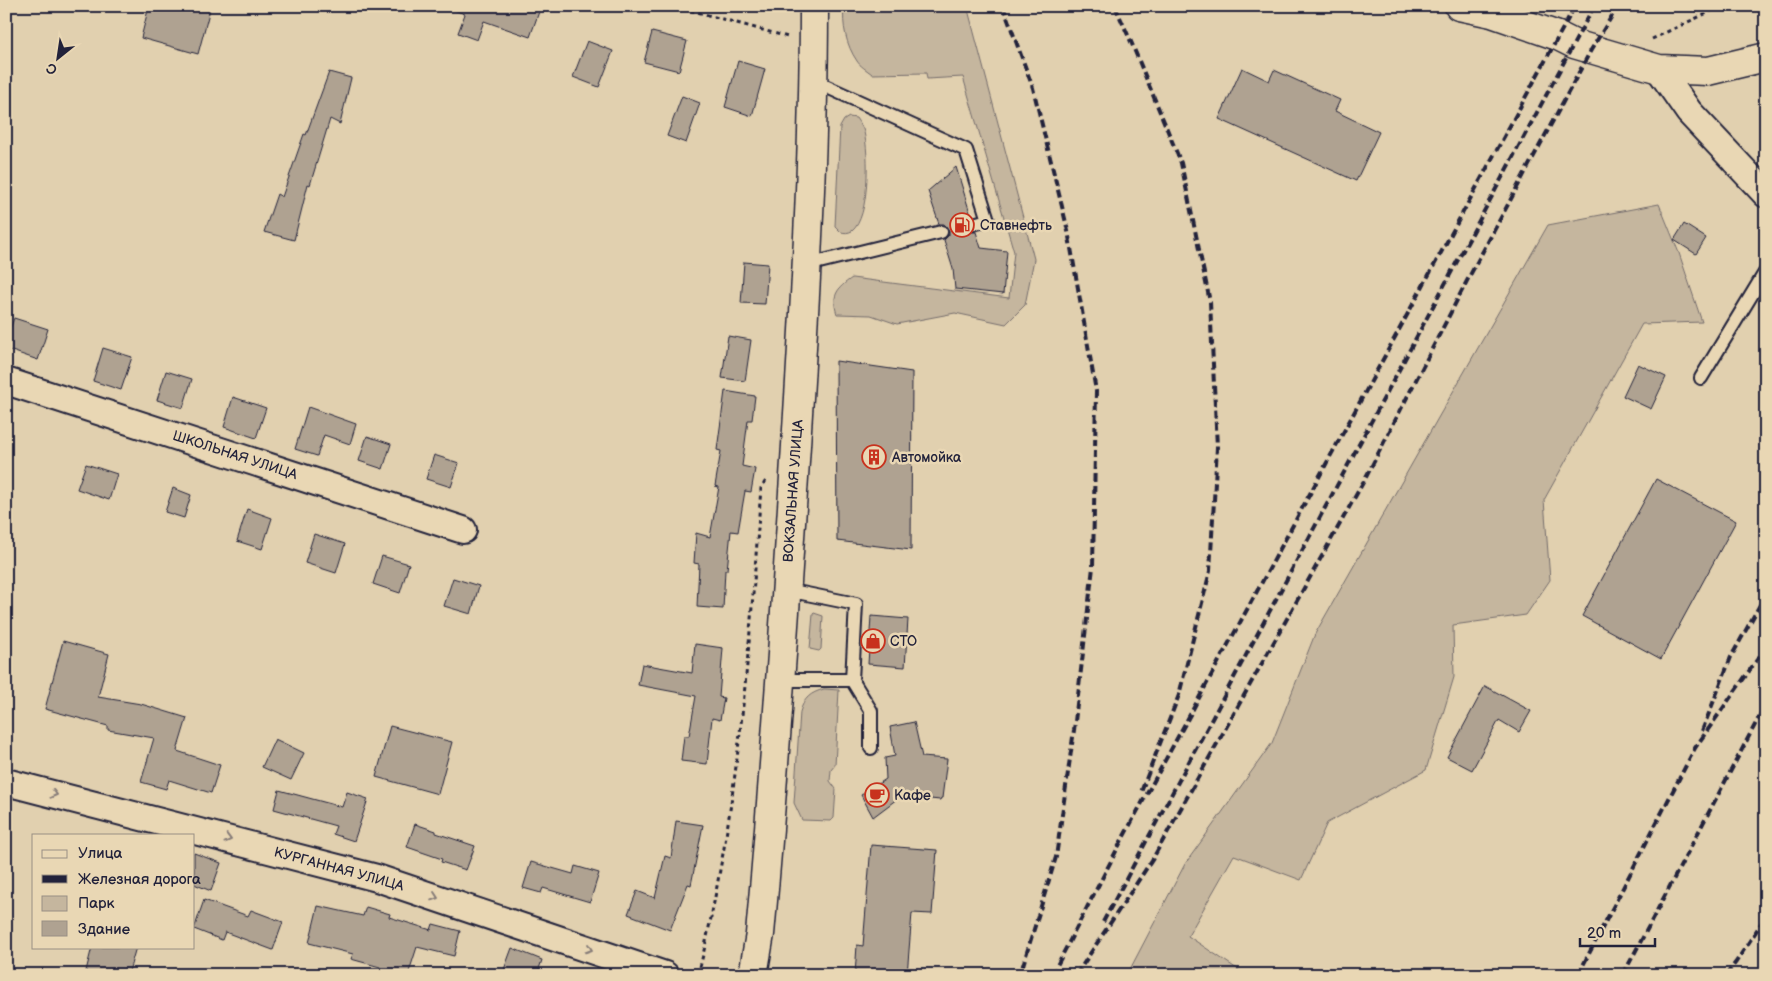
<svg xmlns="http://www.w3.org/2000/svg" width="1772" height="981" viewBox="0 0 1772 981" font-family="'Balsamiq Sans',sans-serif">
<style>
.green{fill:#c5b69e;stroke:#746c6c}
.building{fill:#afa291;stroke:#22223b}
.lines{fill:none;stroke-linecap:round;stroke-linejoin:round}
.lane-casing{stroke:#22223b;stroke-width:16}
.street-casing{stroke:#22223b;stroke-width:30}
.secondary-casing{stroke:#22223b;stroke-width:31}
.path{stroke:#22223b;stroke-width:3;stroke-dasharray:4 4;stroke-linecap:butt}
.lane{stroke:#e9d7b4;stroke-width:12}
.street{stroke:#e9d7b4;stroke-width:26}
.secondary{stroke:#e9d7b4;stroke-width:28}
.rail{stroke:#22223b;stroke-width:4;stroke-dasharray:8 4;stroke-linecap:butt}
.oneway{stroke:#867c78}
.labels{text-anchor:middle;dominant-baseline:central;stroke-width:5;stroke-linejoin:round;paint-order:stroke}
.poi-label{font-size:14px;fill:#22223b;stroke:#e9d7b4;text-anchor:start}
.street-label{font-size:14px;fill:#22223b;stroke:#e9d7b4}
</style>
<rect width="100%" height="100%" fill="#e1d0af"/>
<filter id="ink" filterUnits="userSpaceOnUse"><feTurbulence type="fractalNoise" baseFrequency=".02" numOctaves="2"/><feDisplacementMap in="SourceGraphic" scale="10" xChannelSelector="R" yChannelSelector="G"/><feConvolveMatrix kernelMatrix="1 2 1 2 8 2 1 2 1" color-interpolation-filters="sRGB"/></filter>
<g filter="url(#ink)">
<path class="green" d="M844,6h123l67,253 -9,46 -19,19 -51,-11 -58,11 -26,-9 -34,-1c-6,-18 0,-26 15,-36l157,20 5,-46 -51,-175 -36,2 -1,-6 -54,1c-5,-4 -12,-8 -15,-13 -11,-16 -15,-36 -13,-55z
M849,117l7,1c3,5 7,9 8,14 5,21 6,85 -12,99 -4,2 -7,2 -11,1l-6,-6 5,-99 4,-7z
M1659,204l20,49 23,69 -60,2 -98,176 6,80 -24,35 -73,10 1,52 -28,93 -99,53 -26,57 -67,-25 -46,81 58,39h-119l58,-111 87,-121 43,-109 233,-409z
M814,613l9,3 -2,33 -2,2 -9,-2 3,-35z
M824,689l15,1 -4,75 -4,5 -1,11 6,8 -2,29 -3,3 -29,-1 -8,-17 6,-91c4,-14 10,-19 24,-23z"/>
<path class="building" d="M149,6h50l11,3 -12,45 -57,-16z
M452,6h89l-11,31 -46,-16 -7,19 -19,-7 7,-19 -14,-5z
M652,32l35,9 -8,30 -35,-9z
M587,41l26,10 -14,36 -26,-10z
M738,61l27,8 -13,47 -27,-9z
M1242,68l27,13 5,-11 66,30 -5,11 44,21 -23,49 -137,-62z
M329,72l22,6 -11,46 -10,-5 -20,66 -2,-1 -14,56 -30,-8 13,-38 5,3 22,-63 2,1z
M682,96l18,7 -14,40 -19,-7z
M956,167l15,49 -6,5 2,8 3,3h6l5,16 26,3 -4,43 -48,-5 -2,-20 -9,-29 5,-5v-5l-5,-6h-5l-11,-33z
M1684,224l22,14 -10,16 -22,-14z
M744,262l24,2 -3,40 -24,-1z
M14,318l34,11 -10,31 -32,-11v-9z
M728,336l23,4 -6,41 -23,-3z
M103,348l29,9 -11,33 -28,-9z
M836,361l76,11 -1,178 -74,-9z
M1638,364l28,13 -15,32 -28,-13z
M166,371l26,8 -9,29 -26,-8z
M725,391l30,5 -3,24h-4l-6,46 13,3 -4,23 -6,-1 -7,41 -7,-1 -4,39h-2l-2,39 -26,-2 2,-43 -5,-1 2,-30 14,4 9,-50 -4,-1 6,-35 -4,-1z
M233,397l33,11 -10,30 -32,-11z
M308,407l48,17 -6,20 -26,-9 -7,21 -22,-7z
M367,436l24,8 -8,25 -24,-8z
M434,455l25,8 -8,24 -25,-8z
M86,464l31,10 -8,26 -32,-11z
M1656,479l80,42 -75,138 -79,-43z
M173,488l18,7 -7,23 -19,-6z
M247,509l25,9 -10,31 -25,-8z
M314,534l31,10 -9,29 -31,-10z
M382,556l27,8 -9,29 -27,-9z
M453,578l26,8 -8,28 -27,-8z
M871,616l37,3 -3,48 -37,-3z
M63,641l46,13 -11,43 43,7 46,14 -10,33 43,14 -9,28 -42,-13 -3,9 -25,-7 13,-44 -46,-8v-4l-63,-17z
M695,644l28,4 -4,49 5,1 -4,22 -8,-2 -5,46 -26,-3 3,-25h5l7,-40 -58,-11 4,-21 50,9z
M1485,686l46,25 -12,21 -20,-12 -27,50 -25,-13z
M914,722l8,35 25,2 -5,39h-1l-1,2 -39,-4 -28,21 -12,-22 25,-16 -1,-21 10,-2 -5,-29z
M390,726l62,16 -14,52 -62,-17z
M275,739l29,14 -13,27 -29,-13z
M279,790l63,17 5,-15 21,7 -14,42 -21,-7 3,-8 -62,-17z
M676,821l27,4 -12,60 -3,-1 -18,46 -42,-16 9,-23 18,7 10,-42 6,2z
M415,824l21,7v2l39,13 -9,24 -25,-8 1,-3 -35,-12z
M871,845l66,5 -5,64 -20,-1 -5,62h-52l2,-30 6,1z
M194,853l27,10 -10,28 -17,-7z
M531,862l42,12 2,-8 24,7 -9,29 -47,-14 -2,5 -18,-5z
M204,900l44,16 3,-6 32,12 -10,28 -48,-18 -3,8 -28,-11z
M318,906l45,10 3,-9 24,7 -1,3 42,13 2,-6 27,7 -6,25 -37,-9 -9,28h-30l2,-8 -29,-8 2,-5 -44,-11z
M92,947h44l-8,28h-43z
M512,948l30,12 -5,15h-35z"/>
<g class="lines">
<g class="lane-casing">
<path id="lane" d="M814,81l152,69 22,70 -15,4
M807,265l134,-33
M1701,378l65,-107
M780,680h72l4,-76 -69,-14
M852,680l19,31v37"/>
</g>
<g class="street-casing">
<path id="street" d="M1659,69l30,43 77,82
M6,381l457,149
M6,782l371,96 288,97"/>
</g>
<g class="secondary-casing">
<path id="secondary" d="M1459,6l33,7 66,23 16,8 85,25 49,2 58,-14
M753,975l7,-41c14,-152 24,-304 34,-457 10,-156 20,-313 20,-471"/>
</g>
<path class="path" d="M675,6l113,31
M1652,39l70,-33
M698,975c11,-42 18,-84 26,-127 20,-119 28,-239 37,-360l6,-9"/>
<use href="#lane" class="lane"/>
<use href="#street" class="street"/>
<use href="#secondary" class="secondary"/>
<path class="rail" d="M1003,6l30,82 35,143 28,160 -3,176 -19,163 -18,127 -36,118
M1115,6l17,38 49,119 29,139 7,145 -7,124 -31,124 -38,97
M1702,731l29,-74 35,-63
M1103,922l491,-916
M1052,975l72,-139 451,-830
M1076,975l76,-115 213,-381 104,-202 122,-227 27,-44
M1578,975l117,-227 71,-101
M1623,975l143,-271
M1726,975l10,-13 30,-46"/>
</g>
<defs><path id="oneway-chevron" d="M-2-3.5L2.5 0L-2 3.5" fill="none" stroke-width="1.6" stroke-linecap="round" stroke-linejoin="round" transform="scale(1.25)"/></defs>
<g class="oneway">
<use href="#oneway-chevron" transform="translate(54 794) rotate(14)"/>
<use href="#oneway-chevron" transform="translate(228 839) rotate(15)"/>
<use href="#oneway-chevron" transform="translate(435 897) rotate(19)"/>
<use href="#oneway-chevron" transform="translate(589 949) rotate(19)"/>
</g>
</g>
<defs>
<g id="fuel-ring" transform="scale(1.25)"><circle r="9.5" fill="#e9d7b4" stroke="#c8321e" stroke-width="1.5"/><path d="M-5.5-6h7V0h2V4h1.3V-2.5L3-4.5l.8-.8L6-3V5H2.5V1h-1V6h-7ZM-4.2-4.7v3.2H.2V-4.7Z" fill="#c8321e"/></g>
<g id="building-ring" transform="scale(1.25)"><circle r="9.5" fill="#e9d7b4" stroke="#c8321e" stroke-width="1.5"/><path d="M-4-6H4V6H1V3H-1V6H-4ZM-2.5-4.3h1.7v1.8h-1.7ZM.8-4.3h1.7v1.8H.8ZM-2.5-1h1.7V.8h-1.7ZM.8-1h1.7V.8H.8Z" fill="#c8321e"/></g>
<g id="shop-ring" transform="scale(1.25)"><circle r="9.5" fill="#e9d7b4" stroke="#c8321e" stroke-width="1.5"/><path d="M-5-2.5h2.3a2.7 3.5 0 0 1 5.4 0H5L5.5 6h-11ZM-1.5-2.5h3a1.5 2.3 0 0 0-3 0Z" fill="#c8321e"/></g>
<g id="cafe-ring" transform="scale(1.25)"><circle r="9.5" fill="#e9d7b4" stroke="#c8321e" stroke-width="1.5"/><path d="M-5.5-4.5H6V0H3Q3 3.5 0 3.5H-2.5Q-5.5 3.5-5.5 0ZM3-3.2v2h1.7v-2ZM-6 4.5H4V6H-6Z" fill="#c8321e"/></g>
</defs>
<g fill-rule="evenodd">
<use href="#fuel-ring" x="962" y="225"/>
<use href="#building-ring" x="874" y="457"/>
<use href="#shop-ring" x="873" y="641"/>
<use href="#cafe-ring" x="877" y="795"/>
</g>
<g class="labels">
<g class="poi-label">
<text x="980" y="225">Ставнефть</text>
<text x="892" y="457">Автомойка</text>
<text x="890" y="641">СТО</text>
<text x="894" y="795">Кафе</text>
</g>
<g class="street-label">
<text transform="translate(235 455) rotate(18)">ШКОЛЬНАЯ УЛИЦА</text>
<text transform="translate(793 491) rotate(-86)">ВОКЗАЛЬНАЯ УЛИЦА</text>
<text transform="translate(339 869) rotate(15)">КУРГАННАЯ УЛИЦА</text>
</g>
</g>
<rect width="1772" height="981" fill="none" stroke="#e9d7b4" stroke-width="25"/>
<rect x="12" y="12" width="1747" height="956" fill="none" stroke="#22223b" stroke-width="2" filter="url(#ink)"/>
<rect x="32" y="834" width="162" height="115" fill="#e9d7b4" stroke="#998f84"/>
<rect x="42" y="850" width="25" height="8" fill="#e9d7b4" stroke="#998f84"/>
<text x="78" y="858" font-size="15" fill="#22223b">Улица</text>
<rect x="42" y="875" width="25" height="8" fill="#22223b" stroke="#998f84"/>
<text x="78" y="884" font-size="15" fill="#22223b">Железная дорога</text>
<rect x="42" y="896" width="25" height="15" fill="#c5b69e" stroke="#998f84"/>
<text x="78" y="908" font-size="15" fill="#22223b">Парк</text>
<rect x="42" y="921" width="25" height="15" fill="#afa291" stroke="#998f84"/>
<text x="78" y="934" font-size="15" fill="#22223b">Здание</text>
<g transform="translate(58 58) rotate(210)" stroke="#e9d7b4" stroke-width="4" paint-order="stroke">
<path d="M0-4L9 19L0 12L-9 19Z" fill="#22223b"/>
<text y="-8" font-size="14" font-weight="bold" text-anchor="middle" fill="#22223b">С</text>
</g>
<path d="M1580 938v8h75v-8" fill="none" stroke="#22223b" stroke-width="2.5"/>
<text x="1587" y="938" font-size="15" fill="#22223b" stroke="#e9d7b4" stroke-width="4" paint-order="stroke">20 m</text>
</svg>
